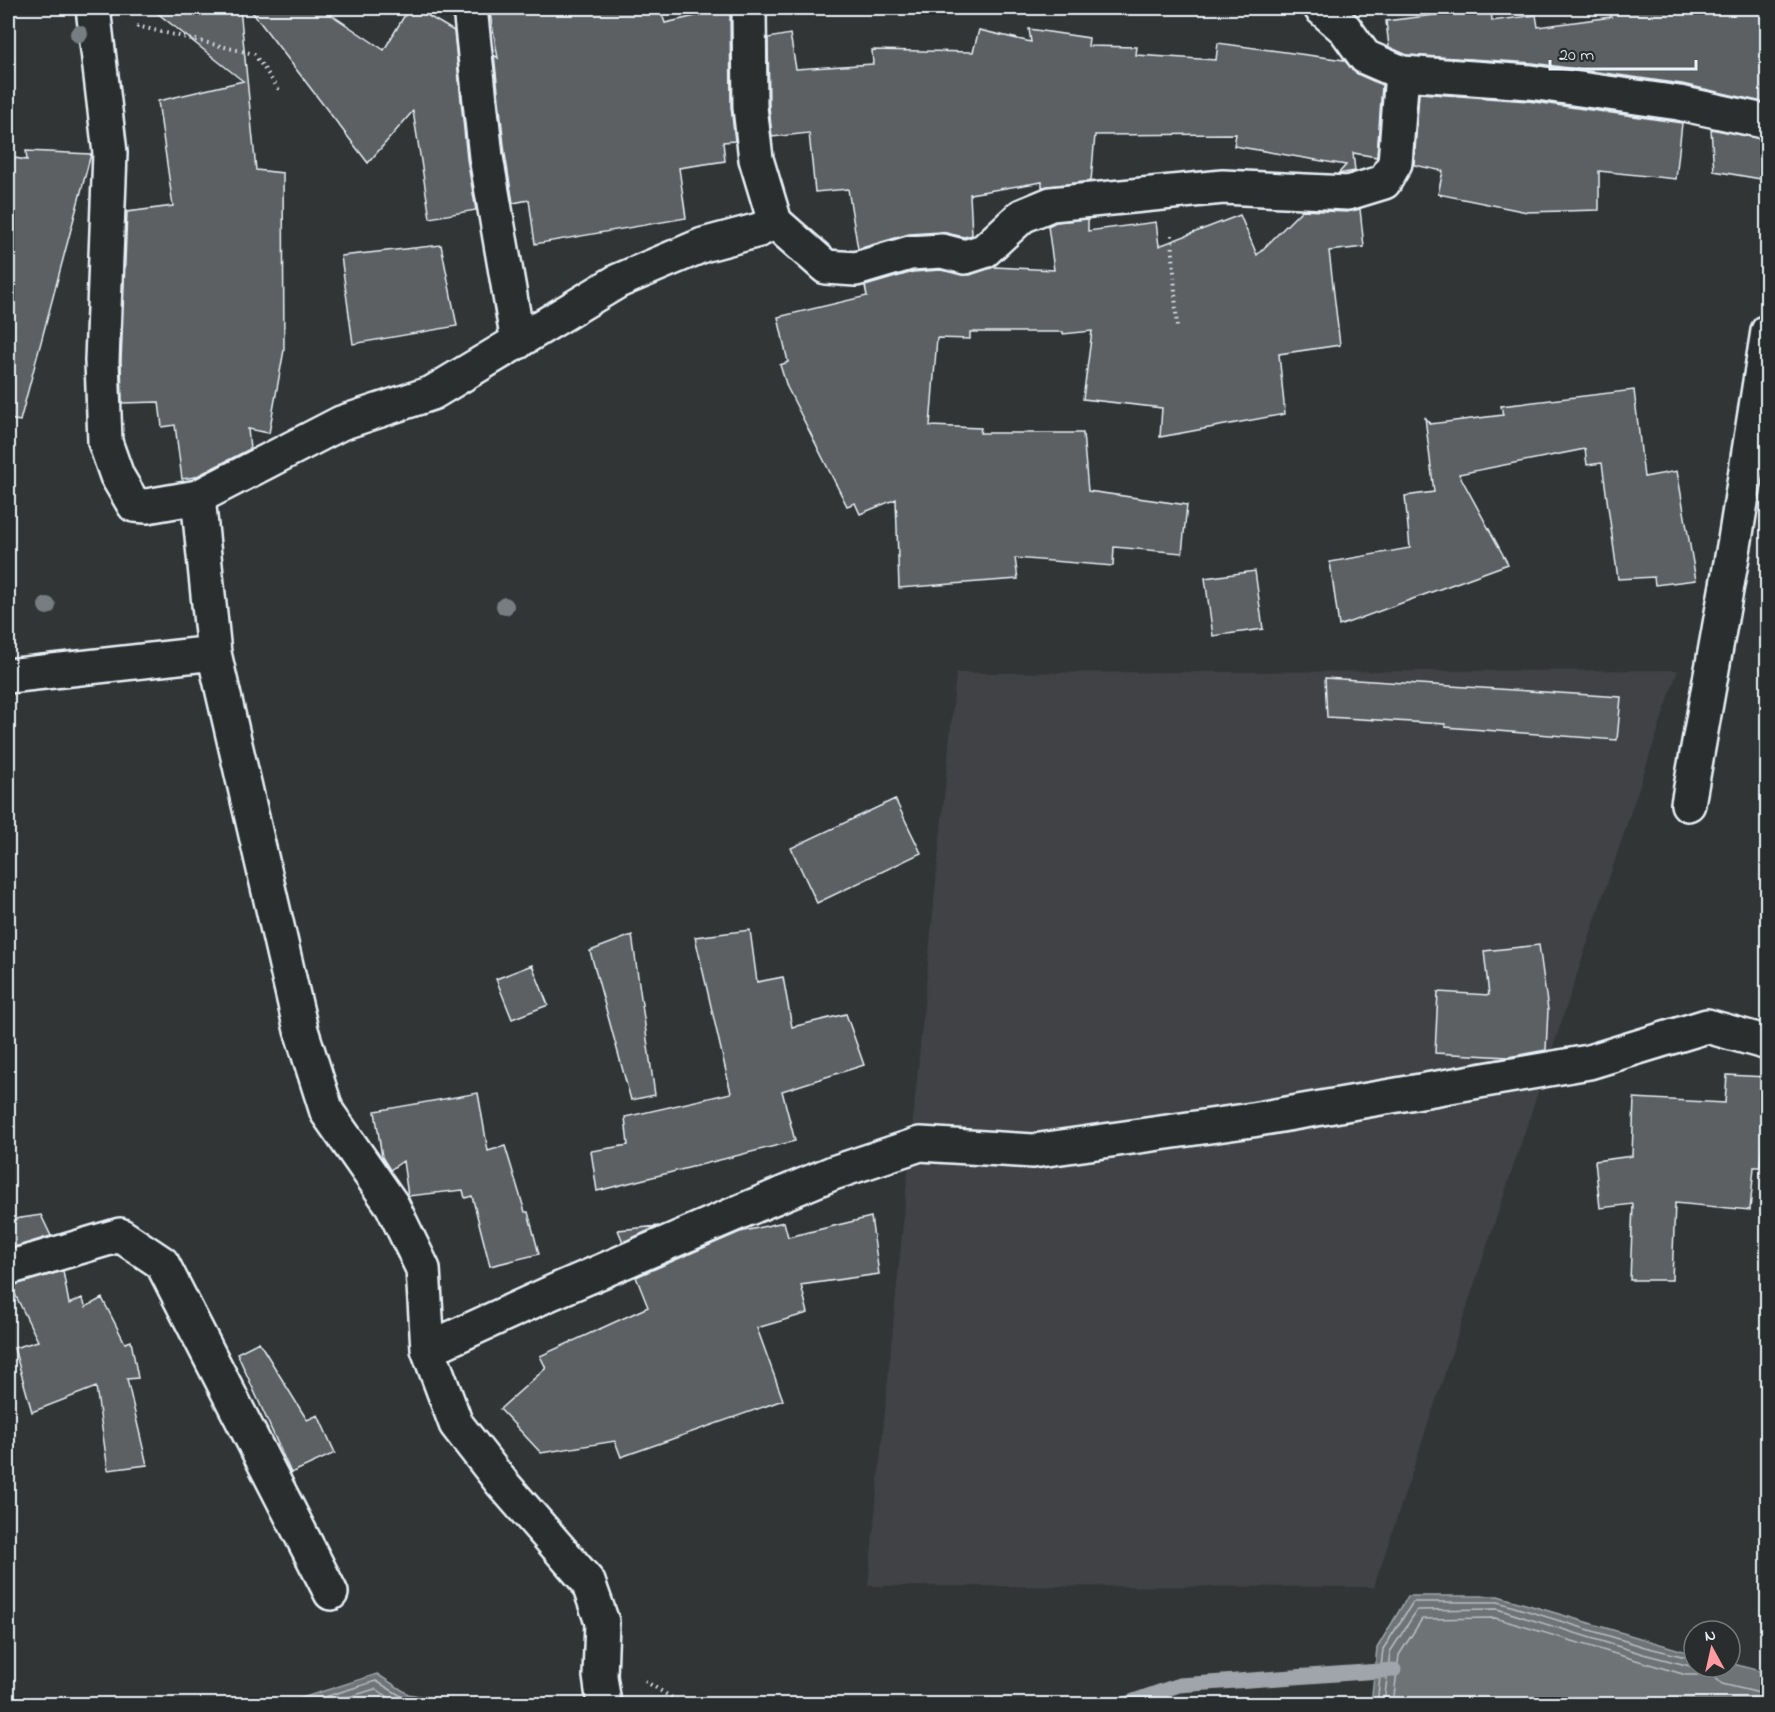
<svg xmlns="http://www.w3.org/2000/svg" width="1775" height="1712" viewBox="0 0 1775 1712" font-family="'Indie Flower',sans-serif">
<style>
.built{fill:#3f4244}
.water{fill:#6e7376;stroke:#9fa5aa;stroke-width:1.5}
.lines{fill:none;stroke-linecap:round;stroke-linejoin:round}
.shore{stroke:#b7bfc4;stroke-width:1.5}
.stream{stroke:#9fa5aa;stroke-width:15}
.building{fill:#5c6063;stroke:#e8f1f8;stroke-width:1.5}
.minor-casing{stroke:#e8f1f8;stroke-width:38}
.path{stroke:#e8f1f8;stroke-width:4;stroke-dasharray:1.5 4.5;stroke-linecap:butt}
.minor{stroke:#2a2d2e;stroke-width:33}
.tree{fill:#777d80}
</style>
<rect width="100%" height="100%" fill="#323536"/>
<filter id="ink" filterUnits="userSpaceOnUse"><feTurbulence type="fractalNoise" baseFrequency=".0167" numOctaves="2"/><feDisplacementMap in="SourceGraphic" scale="12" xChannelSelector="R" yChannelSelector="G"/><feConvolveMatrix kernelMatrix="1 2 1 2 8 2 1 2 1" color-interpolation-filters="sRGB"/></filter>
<g filter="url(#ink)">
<path class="built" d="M1678,670l-304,917 -506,-1 88,-913z"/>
<path class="water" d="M1408,1596h90l196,58v13h36v-4l37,10v31h-396l6,-56z
M377,1674l31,20 59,10h-184z"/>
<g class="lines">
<path class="shore" d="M302,1704l74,-23 30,18 28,5
M326,1704l49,-15 25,15
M1377,1704l6,-55 30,-47h85l147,45 49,12
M1384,1704l6,-52 27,-42 80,-1 146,45 51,13
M1393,1704l6,-49 23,-36 73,-1 191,57h11l11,-4 14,13 46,11"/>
<path class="stream" d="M1125,1704l54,-19 215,-15"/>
</g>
<path class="building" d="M151,8h89l16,162 27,3 1,177 -15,83 -21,-4 2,20 -55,28 -13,2 -7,-54 -13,2 -3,-25 -37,1 -1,-42 6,-149 46,-6 -15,-105 85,-20z
M249,8h72l63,42 25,-42h6l39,23 13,128 9,51 -46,8 -17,-107 -45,52z
M489,8h171l5,15 65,-15 1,99 4,34 -12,1 2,19 -46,7 7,50 -151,26 -6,-44 -16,3 -8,-49 -11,-99 4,3z
M1491,8l1,13 44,-6 2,12 73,-10 -1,-9h157v95l-85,-19 -149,-21 -126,-8 -18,-8 -3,-26z
M1029,29l60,9 -1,8 49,1 -1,8 80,5 2,-17 126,17 13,14 25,11 -5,72 -24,-4 2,18 -17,3 8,-9 -112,-19 2,-12 -141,1 -4,46 -49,6v-5l-72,12 2,41 -8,2 -23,-5 -32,2 -51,15 -10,-60 -33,3 -6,-59 -37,4 -3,-31 -1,-68 22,-4 6,35 77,-5 -1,-14 101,2 6,-22 52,12z
M1419,93l109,8 154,22 -6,56 -77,-8v39l-72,2 -89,-18 5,-23 -29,-6z
M1711,129l56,11v40l-53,-9z
M26,151l65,3 -71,267 -12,-2v-262l19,3z
M1360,209l4,38 -35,4 11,94 -61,9 6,60 -125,23 2,-29 -79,-9 9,-68 -29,3v-2h-93v7l-33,-1 -7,88 51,2 -1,5h103l5,58 99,14 -5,48 -68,-6 -1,19 -98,-8 3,21 -119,9 -3,-89 -36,15 -5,-11 -8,3 -60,-119 -7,-22 8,-3 -10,-45 89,-21 -2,-10 48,-14 27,-2 30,5 24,-8 60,3 -6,-44 8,-4 32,-3v12l68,-9 3,24 81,-31 17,40 45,-45 45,2z
M441,245l16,81 -104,18 -12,-88z
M1634,390l10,87 33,-6 19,109 -41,5 -1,-8 -36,2 -16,-116 -15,2 -2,-16 -126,25 49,90 -169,62 -9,-64 80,-14 -5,-52 29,-4 -9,-75 5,7 73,-9 -2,-9z
M1255,571l8,58 -50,7 -8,-58z
M1325,678l296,19 -4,43 -172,-13v-3l-118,-7z
M895,799l26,54 -104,50 -26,-55z
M750,930l7,52 26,-5 9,50 54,-13 18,51 -82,26 13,50 -198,50 -6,-40 37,-6 -3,-28 106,-24 -36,-156z
M632,935l23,160 -24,5 -41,-149z
M1539,945l9,65 -2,40 -38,7 -73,-4 3,-61 51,3 -5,-44z
M532,965l16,40 -36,14 -16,-40z
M1727,1075l40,2 -7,90h-6l-4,43 -75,-7 -3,77h-42l3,-76 -33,4 -5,-47 37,-5 2,-58 91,5z
M478,1093l10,58 17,-5 20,66h3l11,42 -49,12 -18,-70 -7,2 -2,-8 -55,6 -5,-35 -13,9 -8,-13 -7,-46z
M41,1215l10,21 -43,13v-29z
M871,1217l8,57 -78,11 7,28 -51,15 26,72 -162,57 -6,-16 -74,12 -41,-44 46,-41 -6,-12 108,-49 -12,-30 104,-45 44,-10 4,15z
M659,1226l-36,16 -5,-12z
M63,1271l6,33 13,-6 4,9 16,-9 23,45 6,-2 7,37 -11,1 20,86 -39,5 -12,-83 -64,25 -18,-64 24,-7 -27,-55z
M259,1342l48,78 11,-5 17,38 -44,20 -54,-120z"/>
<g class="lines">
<g class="minor-casing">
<path id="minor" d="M93,8l17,145 -8,208 3,81 12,34 17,29 13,1 51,-9 16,156 87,377 26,82 65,93 31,64 5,80 28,75 46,59 86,99 14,40 -2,54 4,28
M470,8l16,149 32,185
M1321,8l24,21 20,28 37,16 128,9 149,21 89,19
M775,222l51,45 30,2 54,-16 32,-2 23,6 19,-6 38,-35 29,-12 172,-17 125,6 36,-11 11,-19 7,-90
M198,497l143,-74 91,-30 186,-112 85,-36 56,-15 16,-8 -19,-63 -6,-52 -1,-99
M8,676l206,-23
M1688,804l47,-264 33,-209
M8,1268l112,-33 42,28 169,330
M428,1349l125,-57 191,-82 89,-37 87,-29 113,7 219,-31 337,-58 118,-36 61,17"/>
</g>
<path class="path" d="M137,26l117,28 26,37
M1172,235l5,95
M645,1681l37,23"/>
<use href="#minor" class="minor"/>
</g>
<g class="tree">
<circle cx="79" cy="34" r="9"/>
<circle cx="47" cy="606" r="9"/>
<circle cx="505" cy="606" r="9"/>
</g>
</g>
<rect width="1775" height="1712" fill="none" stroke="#2a2d2e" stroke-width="30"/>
<rect x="15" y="15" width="1745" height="1682" fill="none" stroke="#e8f1f8" stroke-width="2" filter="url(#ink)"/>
<g transform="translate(1712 1649) rotate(352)"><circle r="28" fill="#2a2d2e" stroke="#767b7f" stroke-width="1.5"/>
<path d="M0-4.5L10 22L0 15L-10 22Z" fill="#ff9aa2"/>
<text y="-9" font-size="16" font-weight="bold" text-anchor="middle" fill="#e8f1f8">N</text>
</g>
<path d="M1550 60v9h146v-9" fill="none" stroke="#e8f1f8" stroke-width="3"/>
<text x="1559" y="60" font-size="18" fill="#e8f1f8" stroke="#2a2d2e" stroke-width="4.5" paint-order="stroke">20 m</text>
</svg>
